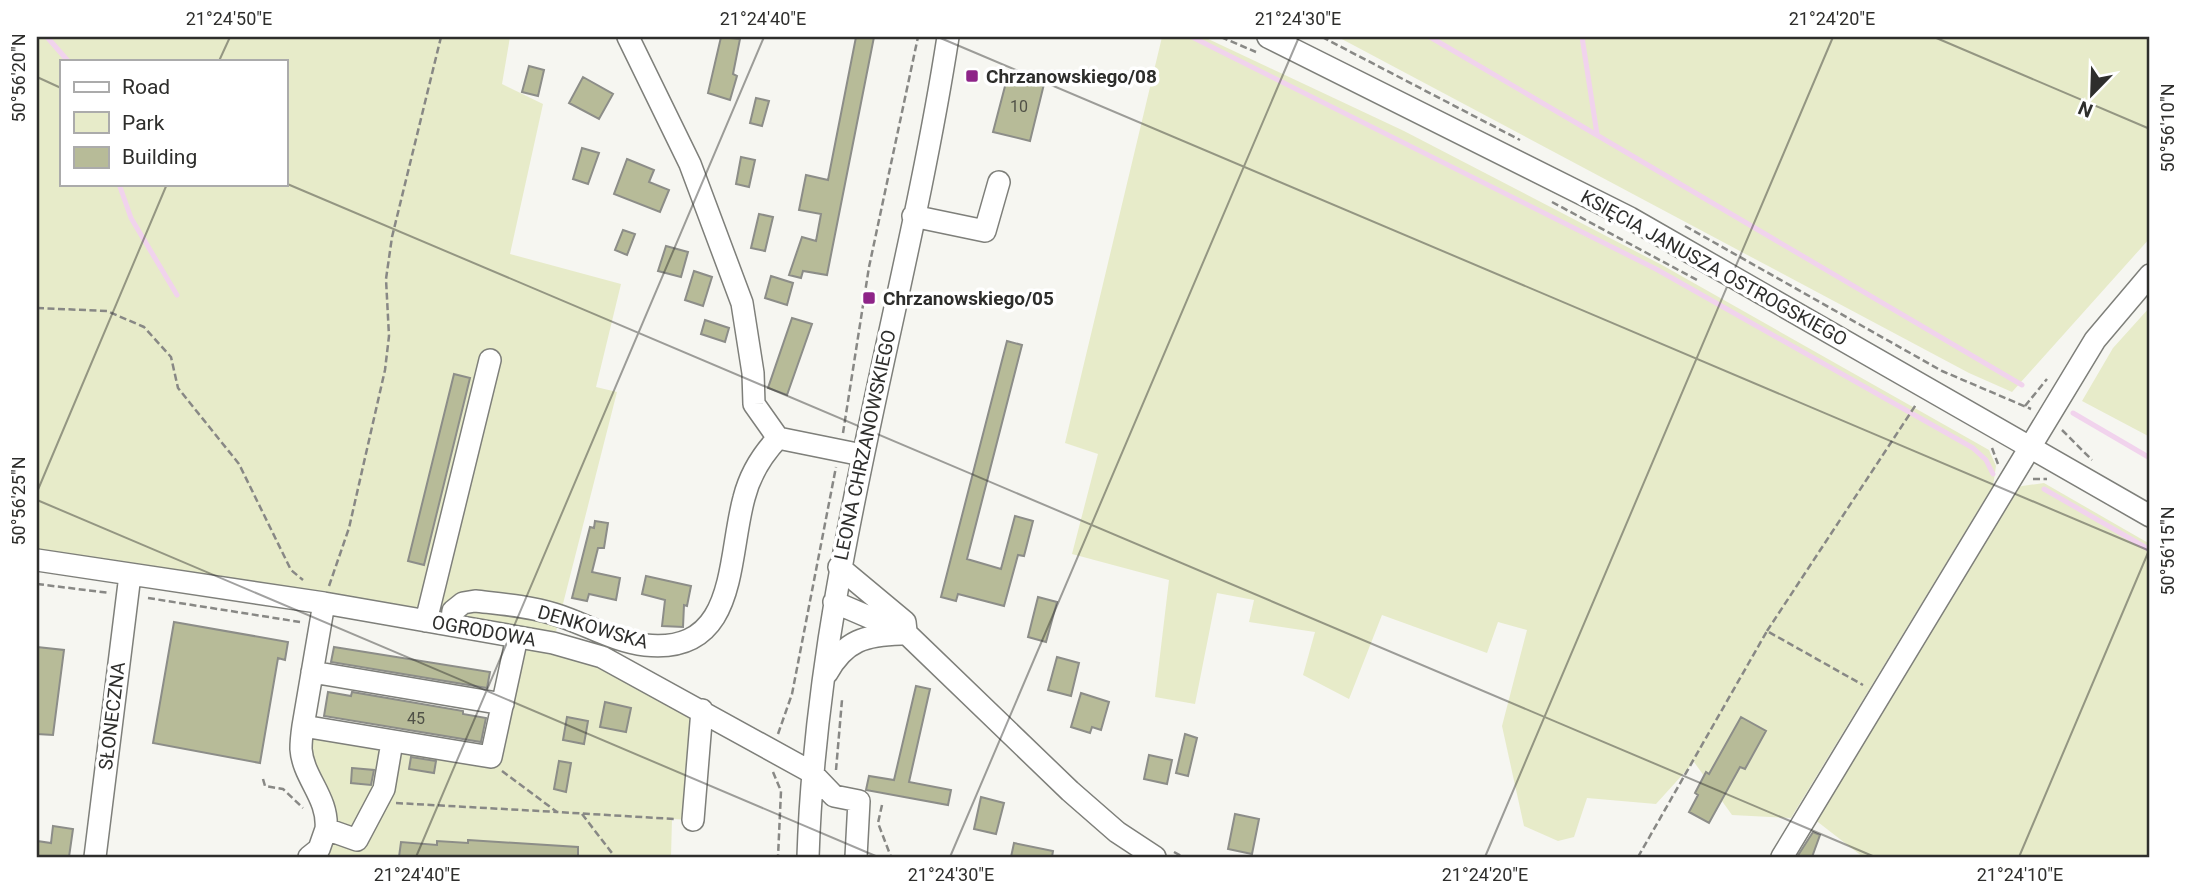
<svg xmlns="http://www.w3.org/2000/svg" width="2187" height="894" viewBox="0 0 2187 894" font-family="Roboto,sans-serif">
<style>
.green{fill:#e7ebc9;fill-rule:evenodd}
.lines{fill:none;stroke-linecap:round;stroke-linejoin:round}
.stream{stroke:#f1d3ed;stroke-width:5}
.building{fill:#b7bb98;stroke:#8c8d88;stroke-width:2}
.minor-casing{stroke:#7e7f7a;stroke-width:24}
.path{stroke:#888885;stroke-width:2.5;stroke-dasharray:7 3.5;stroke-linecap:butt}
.minor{stroke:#fff;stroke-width:21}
.ticks{fill:none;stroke:#2e2e2c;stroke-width:2;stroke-opacity:0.45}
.poi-dot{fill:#8e2488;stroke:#fff;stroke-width:2.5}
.labels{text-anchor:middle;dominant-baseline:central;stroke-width:7;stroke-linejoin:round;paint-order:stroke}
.number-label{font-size:16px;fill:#505147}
.poi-label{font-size:19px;font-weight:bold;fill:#2e2e2c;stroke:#fff;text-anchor:start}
.street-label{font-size:19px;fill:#2e2e2c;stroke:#fff}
.neatline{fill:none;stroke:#2e2e2c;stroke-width:2.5}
.ticks-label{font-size:18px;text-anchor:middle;fill:#2e2e2c}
</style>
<rect width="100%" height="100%" fill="#f6f6f1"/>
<path class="green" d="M37,37h473l-8,47 41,20 -33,150 111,30 -25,103 21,5 -64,251 149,67 -9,110 -21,-1 -1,38h-372l27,-28 -23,-103 188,31 26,-120 -480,-77zM61,61h224v123h-224z
M1162,37h42l200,94 258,134 327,185 7,16 -3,20 -202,332 -59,-3 -38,-53 -38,42 -69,-6 -13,39 -16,4 -34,-15 -22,-100 25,-96 -29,-8 -11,31 -105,-38 -33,84 -46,-24 12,-43 -66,-10 5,-22 -37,-7 -22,111 -40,-7 14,-117 -97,-26 26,-100 -33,-11z
M1338,37h812v201l-138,154 -43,-19z
M2150,307v130l-68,-36 31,-53z
M2044,483l106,61v313h-287l-49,-38 194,-327 14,-6z"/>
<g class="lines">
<path class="stream" d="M47,37l21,24
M1192,37l464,232 317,179 13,12 7,14
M1430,37l592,348
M1582,37l15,97
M119,184l12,34 46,77
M2073,413l77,45
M2044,489l106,61"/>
</g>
<path class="building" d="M721,37l19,2 -7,35 4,2 -7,24 -22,-7z
M856,37h18l-47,238 -24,-4 -2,7 -12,-3 13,-38 14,4 5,-27 -22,-4 7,-35 22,5z
M529,66l15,4 -6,26 -16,-4z
M1009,71l36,9 -15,61 -37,-9z
M583,77l30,17 -14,25 -30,-16z
M756,98l13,3 -7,25 -12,-3z
M582,148l17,5 -11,31 -15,-5z
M741,157l14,3 -6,27 -13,-3z
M627,159l27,11 -5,12 20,8 -9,22 -46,-18z
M759,214l14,3 -8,34 -14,-3z
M623,230l12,4 -8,21 -12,-5z
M666,246l22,6 -7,25 -23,-6z
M694,271l18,6 -9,29 -18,-6z
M771,276l22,7 -6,22 -22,-7z
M792,318l20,6 -25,71 -19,-7z
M705,320l24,8 -4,14 -24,-8z
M1007,341l15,4 -55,214 34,10 14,-53 18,5 -9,35 -6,-1 -14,51 -46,-12 -2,7 -15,-4z
M454,374l16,4 -46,187 -16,-4z
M595,521l13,2 -4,25h-6l-6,24 28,6 -4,22 -27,-6 -2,7 -15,-3 18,-71 4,1z
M646,576l45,10 -4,20 -3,-1 -1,22 -21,-1 3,-26 -23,-6z
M1038,597l19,5 -11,40 -18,-5z
M174,622l114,20 -3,18 -7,-2 -18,105 -107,-20z
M37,647l27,3 -11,85 -16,-1z
M334,647l156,25 -3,16 -156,-26z
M1057,657l22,6 -8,33 -23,-6z
M916,686l14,3 -21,93 42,8 -3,15 -82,-15 3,-14 25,4z
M328,692l23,4 1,-4 111,19v3l23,4 -5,24 -157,-26z
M1081,693l28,9 -8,28 -9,-3 -2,6 -19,-6z
M605,702l26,6 -5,24 -26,-5z
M567,717l21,4 -4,23 -21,-4z
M1741,717l25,14 -21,38 -5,-2 -31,56 -20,-11 9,-17 -3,-2 11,-21 3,2z
M1185,734l12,4 -9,38 -12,-3z
M1149,755l23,5 -5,24 -23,-5z
M411,757l25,4 -2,12 -25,-4z
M559,761l12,2 -5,29 -12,-3z
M352,768l22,2 -3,15 -20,-2z
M981,797l23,6 -8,31 -22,-5z
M1235,814l24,5 -7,35 -24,-5z
M53,826l20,3 -4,28h-32v-16l14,2z
M1813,832l7,3 -8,22h-15z
M468,840l110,7v10h-179l2,-15 36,3v-4l31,2z
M1014,843l39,8 -1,6h-41z"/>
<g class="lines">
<g class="minor-casing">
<path id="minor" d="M628,37l62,127 52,139 11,70 1,31 24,34 84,17
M1268,37l362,181 520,298
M913,216l72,15 14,-49
M37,560l287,43 229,40 49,14 209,115 23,24 25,5 -3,56
M839,567l66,55 1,9
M834,602l72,31 164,158 47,41 38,25
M324,603l-21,123 188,31 26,-120
M426,621l64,-261
M451,625l2,-14 10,-8 12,-2c26,3 54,5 79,13 30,9 61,28 91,31 93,10 82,-85 99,-147 6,-24 17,-42 34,-60
M312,672l191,32
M827,673c18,-33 39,-38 74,-39
M303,726c-1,7 -2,15 -2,23 2,29 28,49 25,80
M693,820l9,-110
M95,857l35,-282
M309,857l10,-8 7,-20 31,11 27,-51 8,-47
M808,857c9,-281 97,-544 140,-820
M1782,857l313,-517 55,-65"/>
</g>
<path class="path" d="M1221,37l35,15
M1322,37l198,103
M1552,202l145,78
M1685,226l257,145 89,38
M37,308l70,3 37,16 27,30 7,31 61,76 52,106 12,10
M2025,406l22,-27
M2062,430l30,30
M843,433l26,-166 49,-230
M1992,448l6,16
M2033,479h14
M37,584l73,9
M329,586l20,-58 36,-158 4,-34 -3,-57 6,-42 49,-200
M148,598l152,24
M1767,631l150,-228
M778,734l14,-40 44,-227
M836,770l6,-70
M502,771l55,41 117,7
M773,772l8,19 -3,66
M263,779l2,7 18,3 20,19
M396,803l161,9
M882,805l-4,18 13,34
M582,814l33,43
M1174,852l9,5
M1638,857l129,-226 96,54"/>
<use href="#minor" class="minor"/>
</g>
<path class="ticks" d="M938,37l1212,514M1934,37l216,92M219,61l11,-24M37,77l24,11M285,183l1590,674M37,492l130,-308M37,500l841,357M416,857l348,-820M950,857l349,-820M1485,857l348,-820M2019,857l131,-309"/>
<g class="poi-dot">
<rect x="965" y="69" width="14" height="14" rx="3.5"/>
<rect x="862" y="291" width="14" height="14" rx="3.5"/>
</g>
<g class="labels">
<g class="number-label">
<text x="1019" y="106">10</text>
<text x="416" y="718">45</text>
</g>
<g class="poi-label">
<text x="986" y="76">Chrzanowskiego/08</text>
<text x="883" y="298">Chrzanowskiego/05</text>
</g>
<g class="street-label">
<text transform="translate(1714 268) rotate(29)">KSIĘCIA JANUSZA OSTROGSKIEGO</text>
<text transform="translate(865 445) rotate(-78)">LEONA CHRZANOWSKIEGO</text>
<text transform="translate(593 627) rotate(16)">DENKOWSKA</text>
<text transform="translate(484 631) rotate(10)">OGRODOWA</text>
<text transform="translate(112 716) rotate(-83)">SŁONECZNA</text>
</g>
</g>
<rect width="2187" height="894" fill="none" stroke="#ffffff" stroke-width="77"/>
<rect x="60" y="60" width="228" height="126" fill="#ffffff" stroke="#ababab" stroke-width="2"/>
<rect x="74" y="82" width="35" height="10" fill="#ffffff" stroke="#ababab" stroke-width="2"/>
<text x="122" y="94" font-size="21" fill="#2e2e2c">Road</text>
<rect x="74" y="112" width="35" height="21" fill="#e7ebc9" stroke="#ababab" stroke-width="2"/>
<text x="122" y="130" font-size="21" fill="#2e2e2c">Park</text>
<rect x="74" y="147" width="35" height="21" fill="#b7bb98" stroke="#ababab" stroke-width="2"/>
<text x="122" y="164" font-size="21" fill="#2e2e2c">Building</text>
<g transform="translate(2092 94) rotate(203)" stroke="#ffffff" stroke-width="5" paint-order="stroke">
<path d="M0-5L12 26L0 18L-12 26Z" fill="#2e2e2c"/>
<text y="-10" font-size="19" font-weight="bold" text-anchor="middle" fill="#2e2e2c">N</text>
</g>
<rect x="38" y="38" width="2110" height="818" class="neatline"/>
<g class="ticks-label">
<text x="229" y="25">21°24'50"E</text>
<text x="763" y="25">21°24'40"E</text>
<text x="1298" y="25">21°24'30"E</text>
<text x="1832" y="25">21°24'20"E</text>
<text transform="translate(19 78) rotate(-90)" y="6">50°56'20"N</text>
<text transform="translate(2168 128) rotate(-90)" y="6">50°56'10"N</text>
<text transform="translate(19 501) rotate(-90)" y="6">50°56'25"N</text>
<text transform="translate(2168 551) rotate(-90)" y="6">50°56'15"N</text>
<text x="417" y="881">21°24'40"E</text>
<text x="951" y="881">21°24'30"E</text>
<text x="1485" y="881">21°24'20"E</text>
<text x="2020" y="881">21°24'10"E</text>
</g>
</svg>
